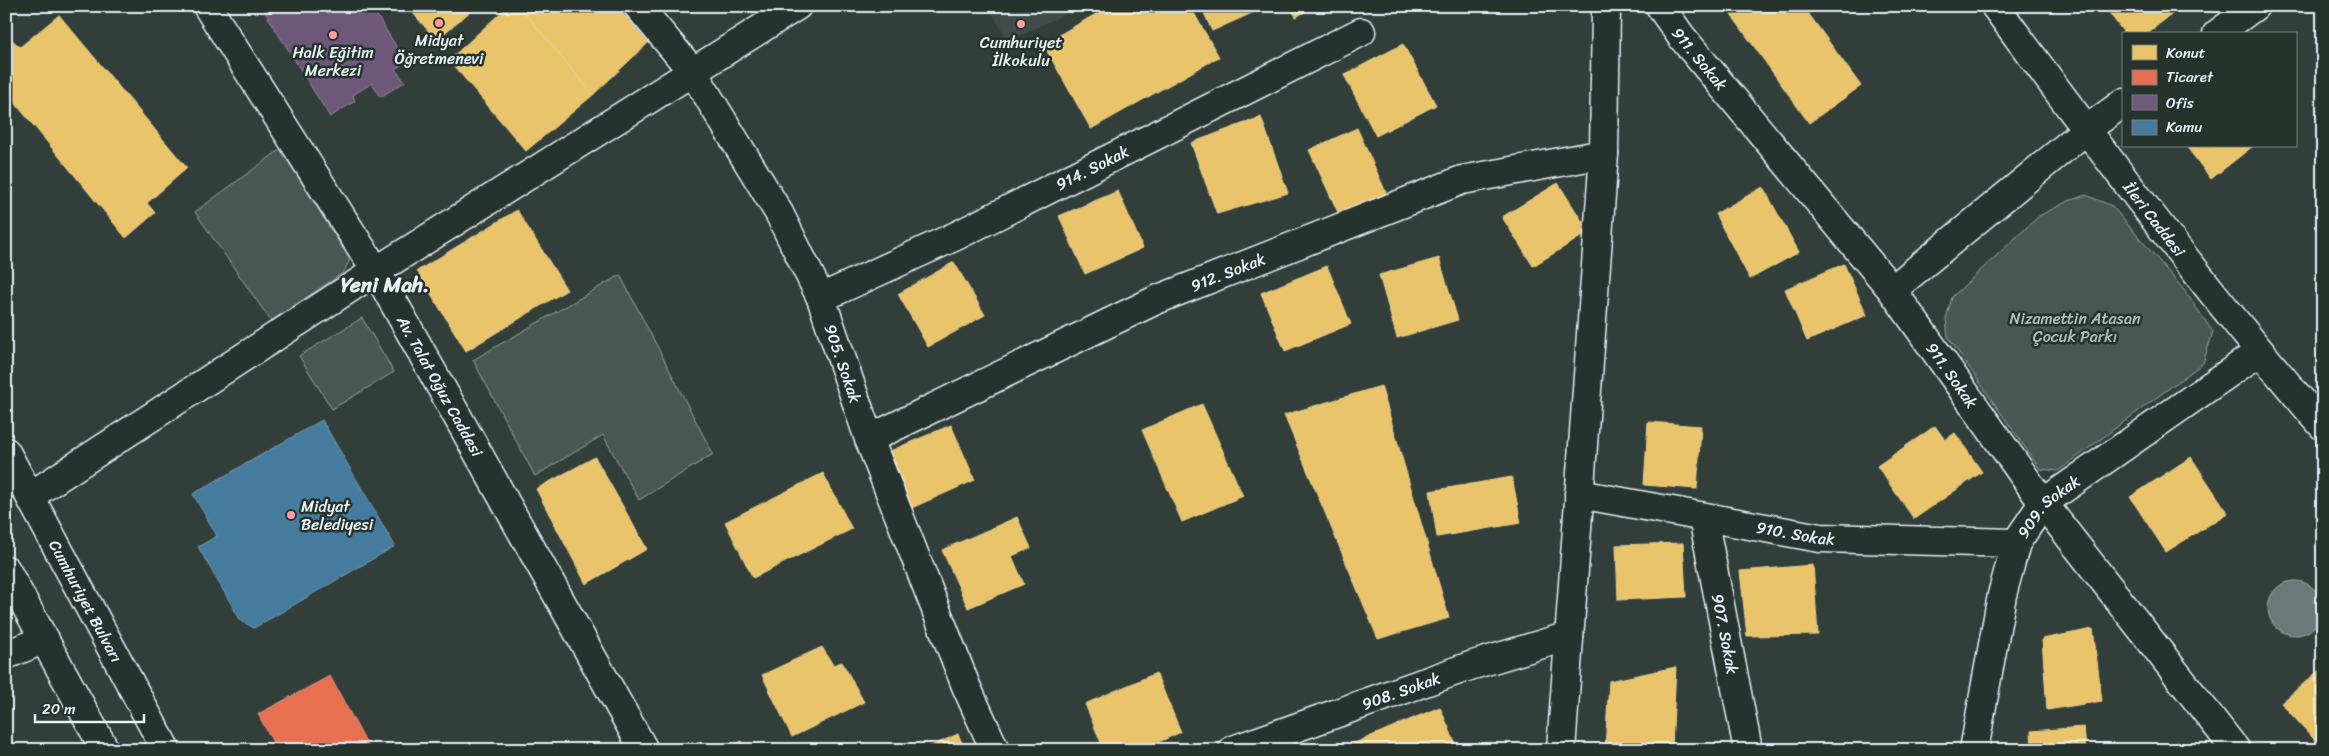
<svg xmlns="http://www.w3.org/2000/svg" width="2329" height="756" viewBox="0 0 2329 756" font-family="Sriracha,sans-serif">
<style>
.built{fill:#3f4b46}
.green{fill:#495651;stroke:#98a4a4}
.water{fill:#6d7978;stroke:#9ea9ab}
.homes{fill:#e9c46a;stroke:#e9d295}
.shops{fill:#e76f51;stroke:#e79683}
.offices{fill:#6d597a;stroke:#9287a0}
.public{fill:#457b9d;stroke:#769eb8}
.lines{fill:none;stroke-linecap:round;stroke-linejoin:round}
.minor-casing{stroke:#e8f1f8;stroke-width:31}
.major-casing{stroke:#e8f1f8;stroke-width:31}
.minor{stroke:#26332d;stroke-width:28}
.major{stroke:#26332d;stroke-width:28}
.poi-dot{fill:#ff9aa2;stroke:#26332d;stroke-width:2}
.labels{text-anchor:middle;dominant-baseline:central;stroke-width:5;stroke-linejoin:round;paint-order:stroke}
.poi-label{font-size:16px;fill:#e8f1f8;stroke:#26332d}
.street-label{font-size:16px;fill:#e8f1f8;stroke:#26332d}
.park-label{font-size:16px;fill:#b0bbbe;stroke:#26332d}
.district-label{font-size:21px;font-weight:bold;fill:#e8f1f8;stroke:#26332d}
</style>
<rect width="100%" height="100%" fill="#323e39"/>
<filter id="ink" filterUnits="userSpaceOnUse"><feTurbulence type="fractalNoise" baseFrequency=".02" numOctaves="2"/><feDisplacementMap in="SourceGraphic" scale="10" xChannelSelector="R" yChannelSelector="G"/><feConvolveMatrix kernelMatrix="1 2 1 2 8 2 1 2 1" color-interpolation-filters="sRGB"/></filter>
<g filter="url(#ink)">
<path class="built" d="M988,6h94l-74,35z"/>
<path class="green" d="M281,149l69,111 -7,13 -72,48 -76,-109z
M2086,195l26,11 72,84 29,42 -10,31 -145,108 -18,-2 -92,-132 -2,-18 6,-22 87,-81 29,-15z
M620,275l93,179 -74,46 -36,-65 -68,41 -62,-116z
M362,318l32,54 -62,37 -33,-53z"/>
<path class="water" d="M2268 608a27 27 0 1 1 54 0a27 27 0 1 1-54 0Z"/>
<path class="homes" d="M407,6h70l-41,34z
M508,6h11l74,89 -67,56 -77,-91z
M519,6h98l31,37 -55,52z
M1110,6h80l29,51 -128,72 -48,-85z
M1201,6h58l2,3 -49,22z
M1290,6h25l-19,11z
M1725,6h78l58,80 -52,37z
M2104,6h79l-37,28h-21z
M59,15l128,153 -40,35 8,10 -29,25 -120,-146v-52l3,-3 11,10z
M1403,44l33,61 -60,31 -32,-61z
M1261,117l27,76 -71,21 -26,-71z
M1357,128l32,71 -47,22 -33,-71z
M2186,146h67l-42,33z
M1558,183l31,49 -56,34 -31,-49z
M1763,187l36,65 -49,27 -35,-65z
M1118,191l25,57 -58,26 -26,-58z
M517,210l50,80 -101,61 -49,-80z
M1439,258l19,62 -61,18 -18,-63z
M954,262l31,53 -57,32 -30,-53z
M1844,264l23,51 -60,26 -22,-52z
M1327,266l24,58 -66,27 -24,-58z
M1381,386l68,232 -71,21 -94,-224z
M1202,404l41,92 -61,26 -40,-92z
M1648,422l53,4 -4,63 -53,-4z
M951,425l24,55 -68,30 -24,-56z
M1935,426l10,14 10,-7 27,39 -68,47 -37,-53z
M595,457l52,92 -61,35 -50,-95z
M2191,457l37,56 -62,39 -36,-55z
M823,473l29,56 -99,49 -28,-56z
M1512,477l9,46 -84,14 -7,-46z
M1017,517l14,31 -19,8 12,28 -56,24 -26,-58z
M1683,543l3,54 -68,3 -2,-55z
M1813,565l5,70 -71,1 -7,-65z
M2093,629l9,72 -55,9 -5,-71z
M822,647l11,18 9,-3 22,40 -72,35 -30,-62z
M1676,667l-4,80 -67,3 4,-69z
M2323,667v82l-42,-46z
M1156,673l25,59 -40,18h-37l-19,-46z
M1440,707l18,43h-120z
M2084,727l2,23h-54l-1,-19z
M958,734l7,16h-42z
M742,741l4,9h-21z"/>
<path class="shops" d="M330,676l40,74h-93l-19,-36z"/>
<path class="offices" d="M261,6h110l35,56 -11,7 10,13 -25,15 -8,-14 -19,12 2,6 -25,16z"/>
<path class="public" d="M322,420l73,126 -141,82 -13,-7 -43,-74 19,-11 -24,-42z"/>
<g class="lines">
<g class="minor-casing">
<g id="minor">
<path id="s1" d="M207,6l169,265 268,479"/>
<path id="s2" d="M638,6l55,66 86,141 42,85 48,141 97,247 29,64"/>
<path id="s3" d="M1660,6l21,30 211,254 151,213 193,247"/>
<path id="s4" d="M1995,6c105,143 212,286 328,420"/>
<path d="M2217,34l38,-28"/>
<path d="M1892,290l194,-160 37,-27"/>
<path id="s5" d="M821,298l137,-63 403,-203"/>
<path id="s6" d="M869,439l287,-139 306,-120 142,-26"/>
<path id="s7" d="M1579,494l241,44 196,5"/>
<path d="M30,496l346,-225 421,-265"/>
<path id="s8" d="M1703,517l45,233"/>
<path d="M6,655l39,-16"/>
<path id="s9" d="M1233,750l240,-85 96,-29"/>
<path d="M1561,750l43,-596 2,-148"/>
<path id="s10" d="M1974,750l28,-155 14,-52 27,-40 216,-151"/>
</g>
</g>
<g class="major-casing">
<g id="major">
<path id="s11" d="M6,452l160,298"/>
<path d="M6,570l99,180"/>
</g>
</g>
<use href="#minor" class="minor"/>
<use href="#major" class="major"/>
</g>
</g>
<g class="poi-dot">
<circle cx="439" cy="23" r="5"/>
<circle cx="1021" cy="24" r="5"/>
<circle cx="333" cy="35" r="5"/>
<circle cx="291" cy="515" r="5"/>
</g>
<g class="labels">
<g class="poi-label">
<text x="439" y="40">Midyat<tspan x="439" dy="18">Öğretmenevi</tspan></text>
<text x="1021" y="42">Cumhuriyet<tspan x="1021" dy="18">İlkokulu</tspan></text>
<text x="333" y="52">Halk Eğitim<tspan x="333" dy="18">Merkezi</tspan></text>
<text x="301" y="506" text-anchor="start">Midyat<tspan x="301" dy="18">Belediyesi</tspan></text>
</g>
<g class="street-label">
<text stroke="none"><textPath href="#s3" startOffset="66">911. Sokak</textPath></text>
<text stroke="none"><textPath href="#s5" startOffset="301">914. Sokak</textPath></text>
<text stroke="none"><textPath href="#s4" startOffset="266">İleri Caddesi</textPath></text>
<text stroke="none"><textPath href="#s6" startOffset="396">912. Sokak</textPath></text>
<text stroke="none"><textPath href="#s2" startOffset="415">905. Sokak</textPath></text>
<text stroke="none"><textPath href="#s3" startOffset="471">911. Sokak</textPath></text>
<text stroke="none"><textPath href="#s1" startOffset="446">Av. Talat Oğuz Caddesi</textPath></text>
<text stroke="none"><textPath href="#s10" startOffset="261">909. Sokak</textPath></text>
<text stroke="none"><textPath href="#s7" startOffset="220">910. Sokak</textPath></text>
<text stroke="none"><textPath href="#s11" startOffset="169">Cumhuriyet Bulvarı</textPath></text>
<text stroke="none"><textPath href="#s8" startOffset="119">907. Sokak</textPath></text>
<text stroke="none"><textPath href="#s9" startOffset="178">908. Sokak</textPath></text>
</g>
<g class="park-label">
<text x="2075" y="318">Nizamettin Atasan<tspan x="2075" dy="18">Çocuk Parkı</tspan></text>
</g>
<g class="district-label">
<text x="385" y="285">Yeni Mah.</text>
</g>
</g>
<rect width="2329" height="756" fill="none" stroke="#26332d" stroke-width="25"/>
<rect x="12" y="12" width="2304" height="731" fill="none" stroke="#e8f1f8" stroke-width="2" filter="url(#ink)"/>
<rect x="2122" y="32" width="175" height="115" fill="#26332d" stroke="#747f7e"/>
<rect x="2132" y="45" width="25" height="15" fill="#e9c46a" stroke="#747f7e"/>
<text x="2166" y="58" font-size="15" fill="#e8f1f8">Konut</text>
<rect x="2132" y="70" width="25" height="15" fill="#e76f51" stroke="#747f7e"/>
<text x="2166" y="82" font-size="15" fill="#e8f1f8">Ticaret</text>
<rect x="2132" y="95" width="25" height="15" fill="#6d597a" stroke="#747f7e"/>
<text x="2166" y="108" font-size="15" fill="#e8f1f8">Ofis</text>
<rect x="2132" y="120" width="25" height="15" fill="#457b9d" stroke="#747f7e"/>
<text x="2166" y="132" font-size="15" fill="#e8f1f8">Kamu</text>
<path d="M35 714v8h109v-8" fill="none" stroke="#e8f1f8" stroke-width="2.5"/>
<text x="42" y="714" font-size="15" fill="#e8f1f8" stroke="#26332d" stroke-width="4" paint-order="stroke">20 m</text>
</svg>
